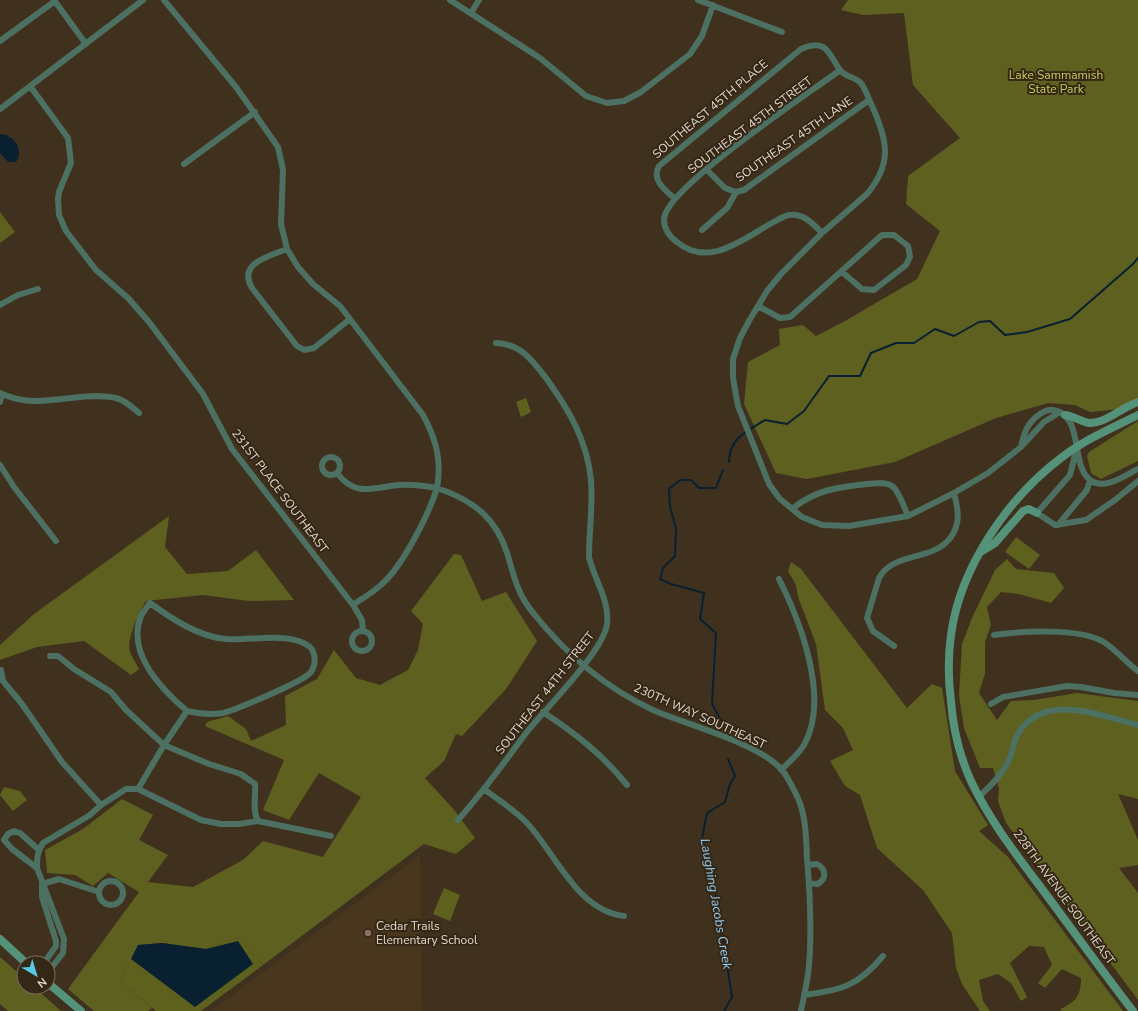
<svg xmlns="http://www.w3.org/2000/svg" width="1138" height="1011" viewBox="0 0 1138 1011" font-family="'Nunito Sans',sans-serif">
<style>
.built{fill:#48361d}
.green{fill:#5e611e}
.forest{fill:#5d601f}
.water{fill:#082030}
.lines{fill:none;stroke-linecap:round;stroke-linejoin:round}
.stream{stroke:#082030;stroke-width:2}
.street{stroke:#4c7061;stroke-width:6}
.secondary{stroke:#55927a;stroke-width:8}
.education-dot{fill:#8d6e63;stroke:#352715;stroke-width:1.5}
.labels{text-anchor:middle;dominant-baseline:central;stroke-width:4;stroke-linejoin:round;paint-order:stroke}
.park-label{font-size:12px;fill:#c7cb59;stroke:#352715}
.street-label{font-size:12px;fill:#e1d7cc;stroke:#352715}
.poi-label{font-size:12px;fill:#e1d7cc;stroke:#352715;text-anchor:start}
.water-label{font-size:13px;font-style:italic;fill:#92cbf4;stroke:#352715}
</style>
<rect width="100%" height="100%" fill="#40311f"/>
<path class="built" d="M420,855l2,156h-211z"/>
<path class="green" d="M526,398l5,14 -10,5 -5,-15z
M1016,537l24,18 -11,14 -24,-17z
M4,787l16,4 7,9 -14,11 -13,-16z
M444,888l16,7 -10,26 -17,-7z
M239,937l24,28 -62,46h-45l-36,-30 18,-36 68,4z"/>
<path class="forest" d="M848,0h290v399l-19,10 -29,3 -15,-7 -27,-2 -52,15 -101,44 -88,17 -31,-6 -32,-69 4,-42 32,-17 -1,-16 24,-4 13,11 29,-15 72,-42 23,-48 -34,-27 2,-28 52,-38 -47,-53 -9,-72 -41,2 -22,-5z
M0,212l15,20 -15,11z
M1138,421v40l-37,18 -10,-6 -4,-17 2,-4z
M169,516l-4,31 22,27 41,-3 28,-21 38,50 -45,1 -46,-6 -57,6c-6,10 -20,38 -16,51 2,5 6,11 9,17l-8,6 -47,-34 -47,6 -37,13v-15l34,-31z
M454,554l7,1 21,46 24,-9 31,49 -31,48 -44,47 -6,-2 -12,27 -19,17 30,33 20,27 -19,16 -32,-10 -161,121 -24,-28 -33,12 -44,-6 -24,2 -18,36 32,27 -4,3h-54l-26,-22 71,-97 -31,-19 -15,13 -18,-11 -28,-2 -2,-23 38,-21 39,-30 31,16 -14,25 29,15 -20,27 45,5 50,-27 20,-19 60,16 38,-60 -42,-24 -30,47 -26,-10 21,-50 -79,-34 2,-4 21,-6 18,13 5,12 35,-16 -1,-29 32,-17 17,-29 22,28 24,7 28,-15 10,-20 5,-26 -12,-13z
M1007,559l9,10 38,4 10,15 -13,15 -32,-9 -18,-2 -14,15 4,18 -6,17v31l-6,20 18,27 14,-19 23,-1 43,-7 61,8v98l-20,-5 20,46v25l-19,3 19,25v107l-132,-177 -8,-22 1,-13 -6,-20h-13l-16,-40 -5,-33 3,-51 10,-26 23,-48z
M791,562l10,7 106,139 25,-24 10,4 13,83 33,54 -9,6 29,26 115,154h-62v-2c15,-8 20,-13 20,-31l-19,-9 -17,19 -7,-5 14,-18 -8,-18 -15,-1 -19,17 17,34 -6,4 -10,-18 -13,-9 -19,6 4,21 7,10h-10l-18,-27 -6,-16 -4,-35 -29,-43 -46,-42 -17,-53 -15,-9 -15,-25 23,-11 -10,-22 -18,-18 -9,-66 -18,-47 -2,-12 -8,-14z
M0,957l24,21v9h10l27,24h-53l-8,-7z"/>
<path class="water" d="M0,134c13,0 25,16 16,28h-8l-8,-9z
M238,941l15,23 -58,43 -64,-48 7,-14 24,-2 44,6z"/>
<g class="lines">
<path class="stream" d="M729,462c0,-24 18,-31 36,-42l22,4 17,-13 25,-35h31l11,-23 25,-10h18l21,-14 19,7 25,-14 11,-1 15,14 22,-3 43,-13 63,-55 5,-6
M721,720l-9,-16 4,-71 -16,-14 4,-26 -33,-9 -11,-5 3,-11 12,-12 1,-28 -6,-21 -1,-18 11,-9h11l8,8h17l7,-18
M724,1011l8,-14 -15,-98 -15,-60 5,-26 18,-11 5,-18 5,-8 -7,-17"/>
<path class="street" d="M54,0l32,44
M164,0l72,87 42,60 5,23 -2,54 6,25 11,18 15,17 27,22 83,109c13,24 19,45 14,73 36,12 60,30 71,68 7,24 10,39 26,58 32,40 72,74 119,96 34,15 106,33 129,60 5,6 9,14 13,22 11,20 11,43 12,66 3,35 5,72 2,107 -1,15 -5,31 -8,46
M450,0l90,58 46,38 21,7 17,-2 17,-9 49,-38 12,-18 11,-31
M698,0l84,32
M471,13l8,-13
M0,41l55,-40
M30,86l38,52 3,25 -12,29 -1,7 1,16 7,16 30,39 32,28 21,24 54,72 29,55 121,156 9,15 1,11
M0,109l143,-109
M184,164l71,-52
M706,169l19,19 11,4
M675,199c-10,-9 -24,-19 -16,-33l142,-117c26,-11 27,4 39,21 5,7 15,7 21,13 5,7 8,17 12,25 15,34 19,56 -6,86l-45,39 -41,41 -14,17 -18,30 -9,17 -7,21v19l5,28 31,78 11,15 22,18 20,8 27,1 59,-10 46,-23 34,-20 33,-26 23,-25 16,-10
M702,230l25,-22 9,-16 8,-2 125,-90
M822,233c-9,-9 -18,-20 -33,-18 -6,1 -13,6 -19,9 -28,16 -62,44 -93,18 -7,-5 -13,-13 -13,-23 2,-32 146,-126 176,-149
M287,249c-17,7 -50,14 -35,39l45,58 7,4 10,-2 36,-29
M0,305l18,-10 20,-6
M758,306l22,12 10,-1 92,-82h12l14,11 2,11 -4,8 -32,25 -12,-1 -20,-17
M0,393c32,16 64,3 97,3 7,1 15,0 22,3 7,2 14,9 20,14
M0,402l2,-8
M1021,447c3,-14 6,-24 19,-33 6,-4 10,-5 17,-3 26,8 14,55 33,69 15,11 35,-5 48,-11
M1077,447l-7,28 -33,38 18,12 31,-5 29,-20 23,-19
M322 466a9 9 0 1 1 18 0a9 9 0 1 1-18 0Z
M0,465l14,22 42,54
M337,473c19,25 36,14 62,12 13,-1 26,1 38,3 -8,26 -34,77 -54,95 -9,9 -20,15 -30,22
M792,509c23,-19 46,-22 75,-25 7,0 18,-3 25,2 7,5 12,21 16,30
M1058,525l29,-35 3,-10
M779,579c22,44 51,120 25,166 -6,10 -15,17 -23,25
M352 641a10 10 0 1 1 20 0a10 10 0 1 1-20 0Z
M994,635c28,-4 83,-7 108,6 14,8 23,21 36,30
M894,646l-21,-15 -6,-13 12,-40c15,-27 54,-16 72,-41 10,-14 7,-28 3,-44
M50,656h8l16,13 37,23 15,18 38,35 23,-34c12,3 23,4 36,2 12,-3 82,-32 88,-41 5,-7 5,-19 -1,-25 -18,-16 -60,-6 -84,-8 -27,-2 -54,-20 -76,-36 -3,4 -7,9 -9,13 -15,37 20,73 46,95
M1,670l2,11 19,23 40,58 39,43
M991,704l12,-7 64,-11 14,1 33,6 24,2
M543,712c33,22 59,42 84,73
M138,789l26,-44 45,19 32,10 14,10c1,12 -3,26 3,37
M485,790c14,10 29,20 41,32 30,31 50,88 98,94
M980,796c11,-11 22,-21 29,-36 4,-8 4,-18 9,-26 26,-43 82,-18 120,-9
M458,820c25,-28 46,-57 68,-87 19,-24 78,-82 81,-109 3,-23 -13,-45 -18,-67 0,-25 4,-52 2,-77 -4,-40 -22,-70 -45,-102 -14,-18 -25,-34 -50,-35
M808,865l9,-1c9,5 10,14 1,20l-9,-1
M37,868l-25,-19 -8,-9 4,-6 6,-3 6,2 19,17
M99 893a12 12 0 1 1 24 0a12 12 0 1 1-24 0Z
M42,884l17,-5 40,13
M42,885v12l14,44v5l-12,17
M48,972l15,-19 1,-14 -27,-71c0,-10 0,-16 6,-25l47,-28 11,-10 25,-16h12l63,31 20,4h18l19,-3 73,15
M804,995c38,-5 54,-9 79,-39"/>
<path class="secondary" d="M1065,415c9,1 16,7 24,8 18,0 33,-16 49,-21
M982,551l13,-8 28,-32 6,-2 8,4
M0,939l26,24
M48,983l33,28
M1133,1011c-30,-39 -59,-79 -88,-118 -27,-36 -56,-73 -75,-114 -11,-25 -17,-50 -19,-78 -3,-22 -3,-44 0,-66 9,-68 57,-137 110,-177 23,-18 51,-30 77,-43"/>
</g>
<circle class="education-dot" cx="368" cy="933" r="4"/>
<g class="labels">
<g class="park-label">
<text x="1056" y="75">Lake Sammamish<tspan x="1056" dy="14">State Park</tspan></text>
</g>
<g class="street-label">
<text transform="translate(710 109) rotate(-40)">SOUTHEAST 45TH PLACE</text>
<text transform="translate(750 125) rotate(-37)">SOUTHEAST 45TH STREET</text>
<text transform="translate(794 139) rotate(-35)">SOUTHEAST 45TH LANE</text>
<text transform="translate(280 491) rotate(53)">231ST PLACE SOUTHEAST</text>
<text transform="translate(545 693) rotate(-52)">SOUTHEAST 44TH STREET</text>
<text transform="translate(700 716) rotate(24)">230TH WAY SOUTHEAST</text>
<text transform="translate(1064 897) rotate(54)">228TH AVENUE SOUTHEAST</text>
</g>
<g class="poi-label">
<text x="376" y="926">Cedar Trails<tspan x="376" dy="14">Elementary School</tspan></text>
</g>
<g class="water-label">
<text transform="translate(716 904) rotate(80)">Laughing Jacobs Creek</text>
</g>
</g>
<g transform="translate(36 975) rotate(142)"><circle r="19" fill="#352715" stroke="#7a6d5e"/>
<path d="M0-3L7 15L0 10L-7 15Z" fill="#58c9e3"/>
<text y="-6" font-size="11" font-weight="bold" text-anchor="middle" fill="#e1d7cc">N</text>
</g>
</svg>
